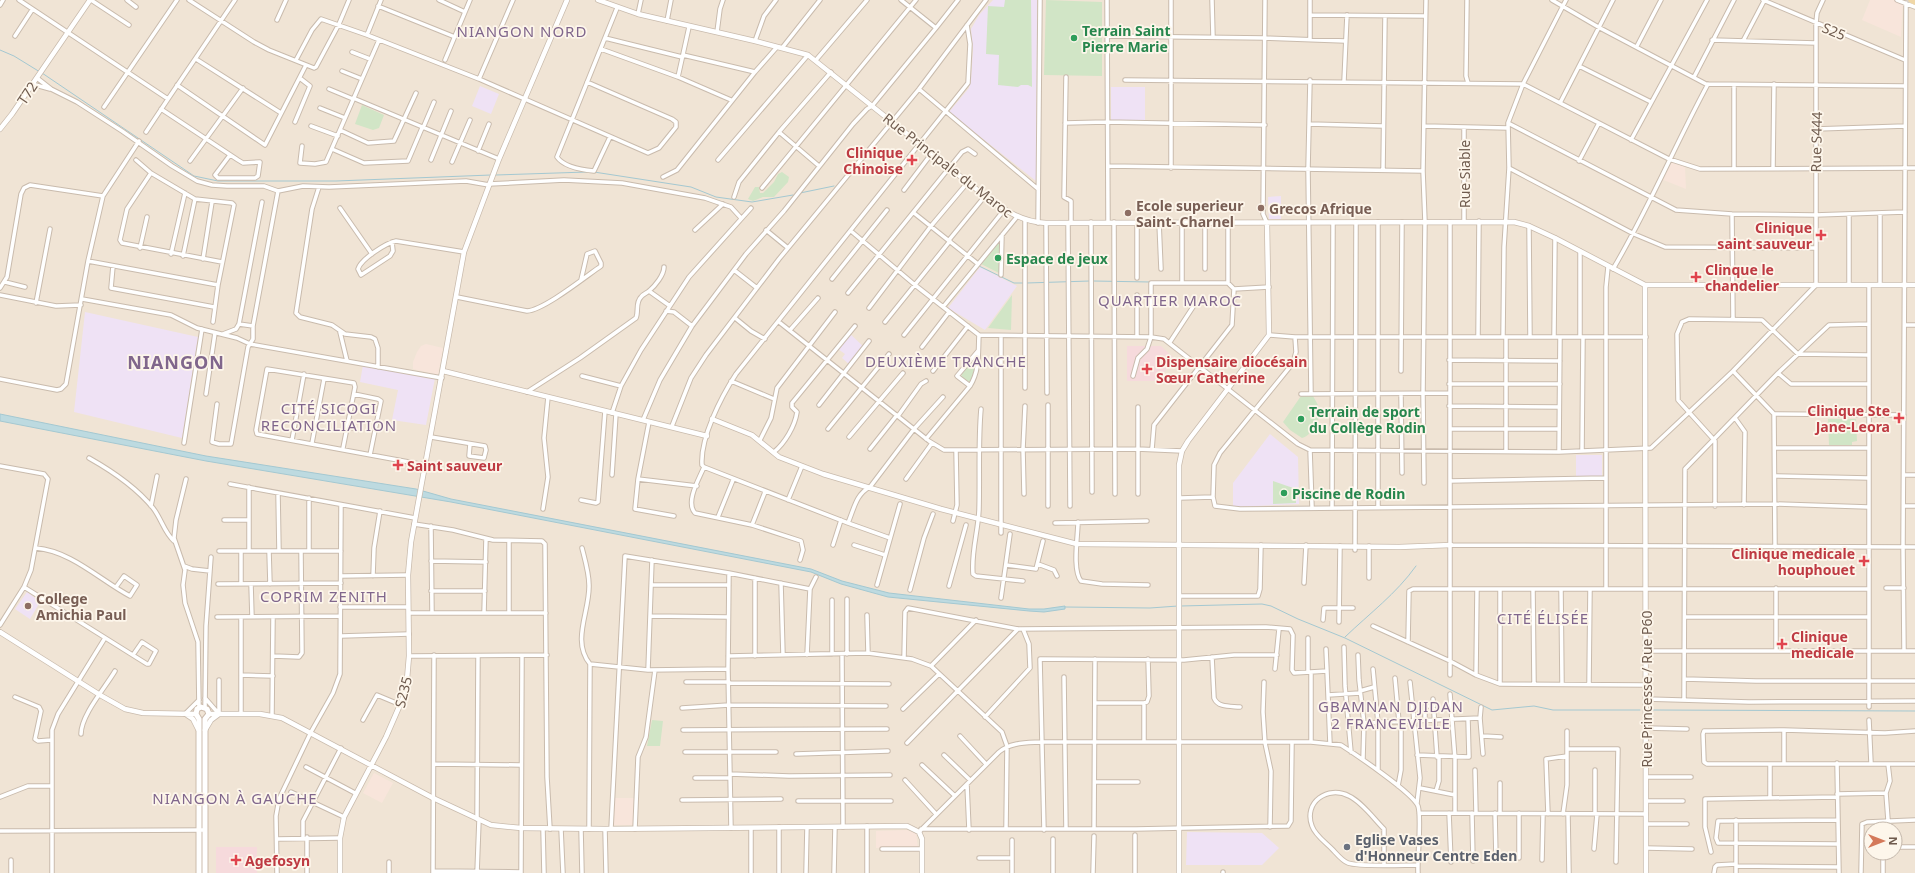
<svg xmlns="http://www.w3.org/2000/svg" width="1915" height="873" viewBox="0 0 1915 873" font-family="'Noto Sans',sans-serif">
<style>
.residential{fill:#f0e4d5;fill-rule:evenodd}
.commercial{fill:#f8e5db}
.education{fill:#efe2f5}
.medical{fill:#f6dadc}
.green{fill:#d1e5c6}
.water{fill:#bddae0;stroke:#a4c8d1}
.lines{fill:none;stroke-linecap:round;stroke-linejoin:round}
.stream{stroke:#a4c8d1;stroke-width:1}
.minor-casing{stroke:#c9bbad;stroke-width:5.5}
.tertiary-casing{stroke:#c9bbad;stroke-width:6}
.secondary-casing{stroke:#ccbbac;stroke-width:7}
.primary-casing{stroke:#d7d1cd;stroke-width:8}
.minor{stroke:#fff;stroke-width:3.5}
.tertiary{stroke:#fff;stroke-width:4.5}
.secondary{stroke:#fff;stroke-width:5}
.primary{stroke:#f0d7a6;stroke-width:5.5}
.leisure-dot{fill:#2e9e5b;stroke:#fdf6eb;stroke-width:1.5}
.health-dot{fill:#e0444e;stroke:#fdf6eb;stroke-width:1.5}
.education-dot{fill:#8d6e63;stroke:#fdf6eb;stroke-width:1.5}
.worship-dot{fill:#6b7280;stroke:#fdf6eb;stroke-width:1.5}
.labels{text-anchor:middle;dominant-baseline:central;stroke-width:3.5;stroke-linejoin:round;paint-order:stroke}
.leisure-label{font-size:14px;font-weight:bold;fill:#27864d;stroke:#fdf6eb;text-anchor:start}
.street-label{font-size:14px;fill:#6f5b4e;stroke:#fdf6eb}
.health-label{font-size:14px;font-weight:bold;fill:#be3a42;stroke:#fdf6eb;text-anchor:start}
.education-label{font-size:14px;font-weight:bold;fill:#785e54;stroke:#fdf6eb;text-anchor:start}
.worship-label{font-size:14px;font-weight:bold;fill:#5b616d;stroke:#fdf6eb;text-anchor:start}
.neighbourhood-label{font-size:15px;letter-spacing:1px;fill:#80668c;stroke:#fdf6eb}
.district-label{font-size:18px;font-weight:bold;letter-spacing:1px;fill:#80668c;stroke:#fdf6eb}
</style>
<rect width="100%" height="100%" fill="#f9f2e6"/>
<path class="residential" d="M0,0h1915v873h-1915zM1871,829h24v24h-24z"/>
<path class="commercial" d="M1870,0h33l-2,37 -39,-17z
M1669,161l16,6 1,22 -25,-10z
M426,344l17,4 -5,27 -25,-6v-7l4,-10 4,-6z
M374,773l19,10 -11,20 -19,-10z
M612,798h22l-1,27h-21z
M907,830l9,3 2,15h-42v-17z"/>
<path class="education" d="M993,0h44l-1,181 -87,-69 20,-24 2,-8 2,-30 -2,-21 8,-14z
M480,86l19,8 -8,20 -19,-8z
M1111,87h34v33l-34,1z
M1281,196v23h-12l-1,-22z
M980,267l37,19 -32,44 -37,-22z
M85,312l113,25 -16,101 -108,-26z
M849,333l15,14 -14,18 -8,-7 3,-4 -7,-5z
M363,365l72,13 -9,47 -34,-5 6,-30 -38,-8z
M1270,434l28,23 1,47 -66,3v-24z
M1576,455h26v21l-26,1z
M27,592l13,10 -10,17 -15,-10z
M1187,832l75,1 17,15 -17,17h-76z"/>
<path class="medical" d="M1127,346h34l13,12 -16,23h-31z
M216,847h41v26h-41z"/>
<path class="green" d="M1005,0h26l1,87 -4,-2h-7l-3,2 -20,-2 1,-30 -13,-1 2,-48 16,1z
M1046,0l56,2v74l-58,-1z
M362,105l22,10 -5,13 -6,2 -18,-6z
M782,172l7,5 -1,5 -14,15h-11l-10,4 -5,-2 7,-12h4l1,6h3l11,-11 4,-8z
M1000,240l-1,33 -18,-9z
M1012,295l-1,35 -23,-2z
M970,361l5,5 -3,16 -5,-1 -6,-3 2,-10z
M1301,396h12c2,4 5,8 6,12 3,10 -7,28 -17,30l-12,-8 -7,-8z
M1828,419h28l1,22 -5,1v3h-23z
M1273,481l23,8v14l-23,1z
M652,720l11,1 -3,25h-13z"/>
<path class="water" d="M0,414l206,42 210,33 35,10 360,70 31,12 47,12 140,16h15l21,-3v3l-21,3 -15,-1 -141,-14 -47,-13 -30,-12 -360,-70 -245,-41 -206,-40z"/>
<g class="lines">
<path class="stream" d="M0,50l14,6 26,16
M42,73l152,103 24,5h118l155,-6
M594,172l97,15 25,10 36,5 41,-7
M496,175l91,-3
M800,193l34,-7
M979,266l35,17h10
M1093,281l57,1
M1027,283l63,-2
M1181,606l81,-2 9,2 27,13 47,19 147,72 42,-4 19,4h87
M1065,607l85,1 28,-2
M1345,637c25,-24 51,-43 71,-71
M1651,710l264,1"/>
<g class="minor-casing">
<path id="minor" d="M19,0l149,99 67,-99
M91,0l38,25
M127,0l9,7
M189,0l65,42 15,8 45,18 2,-1 23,-43 10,-24
M381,0l-14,35 112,44
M439,0l26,12
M513,0l-34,79 169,74 11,-5 17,-21v-5l-4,-3 -85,-37
M1107,0l1,222
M1212,0l1,37
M1265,0l-2,214 4,9
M1467,0l-1,76 2,7
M1552,0l48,28 106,56 199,2
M1763,0l142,60
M1897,0l18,7
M0,5l3,-5
M378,6l77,31
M638,14l3,-14
M1310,15l115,1
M277,20l9,-20
M667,21l4,-21
M936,28l22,-28
M717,32l3,-23 3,-9
M15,36l17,-26
M1108,36l157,2 80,3
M605,38l77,19
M1310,39v-39
M1712,40l104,3
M755,41l9,-25 12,-16
M1743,41l21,-40
M1637,46l24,-46
M782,48l38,-48
M601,49l77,28 11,-50
M352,52l18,7
M683,55l72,17 22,-25
M196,59l85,54
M296,60l16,-30 9,-11 46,16
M445,60l25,-60
M816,60l51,-60
M1579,66l72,36
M342,71l20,8
M678,77l53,23
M1066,77l-2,120 7,4v22
M1694,77l40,-77
M37,78l14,11 26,13 45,29 50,35 25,15 15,4 15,1h37l14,5 -25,135v13l-5,8 -17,97h-12l-7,-2 5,-38
M1125,80l398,4 146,75 31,10 215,-1
M1310,80l-2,89 3,225
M1344,81l3,-66
M32,84l18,5
M177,85l88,60 41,-80
M329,89l24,10
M919,89l119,100
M353,98l146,61
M1560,103l53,-103
M104,107l73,-107
M320,108l25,10
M161,109l77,51 5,3 17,-1 -2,14 -3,2h-37l-3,-3 15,-20
M295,122l15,-36 -9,-7
M1065,123l41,-1 159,3
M1508,123l168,87 56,4 83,1 90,-3
M1309,124l74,2
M311,126l27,10
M1424,126l84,2
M1464,127v94
M423,128l11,-26
M1816,129l89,-3
M340,130l28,13 26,-2 22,-48
M146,132l22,-33
M779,132l40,34
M610,137l-16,34c-11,-1 -30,-4 -37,-14l60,-149
M1631,140l76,-140
M302,146l-2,17 15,1 11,-2 53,-122
M332,149l32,14 44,-2 14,-33
M478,151l11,-27
M136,160l15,13 44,26 37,4 2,2 -16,80 -5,37
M431,160l20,-49
M718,160l90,-105
M190,161l53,-73
M1579,161l20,-38
M452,162l18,-42
M1108,166l315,5
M1171,168v-168
M1509,168l125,66 31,13 150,1
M1734,169v-84
M1773,169l1,-85
M1383,170l2,-153
M151,173l-24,36 -7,31 2,3 100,19
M663,177l14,-7 78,-98
M489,184l75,-4 58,3 83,15 26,9 10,11
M319,187l-7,22 -16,104 4,4 32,8 13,9 26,3 4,2 3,9v19
M762,188l154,-188
M904,190l28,-37
M278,191l25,-5 26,1 137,-6 23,4
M734,197l5,-15 40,-50 52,-60
M340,208l32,46
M914,213l64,51
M1732,214l1,105
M1849,214v71
M1025,220v168
M1091,222l1,270
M1114,222l1,272
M1137,222v56
M1159,222l2,47
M1182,222v61
M1378,222v285
M1038,223l2,-223
M1046,223l1,170
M1068,223l2,283
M1228,223v60
M1529,226l1,111
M695,230l28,-26
M766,230l22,18
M851,231l64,54 64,50 172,2 13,2 134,105 12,6 249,2 92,-4 82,-77 83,-86v-262l1,-10 6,-13
M949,240l36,-44
M392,242l1,9 -3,5 -29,19 -3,-6c3,-10 28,-26 38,-28l68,11
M140,248l7,-31
M171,254l14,-61
M183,256l12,-57
M203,259l9,-57
M88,261l130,24
M113,266l-2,22 103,19
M1205,269v-47
M1613,269c35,-59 62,-124 95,-185
M734,270l23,18
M1001,275l1,-40
M832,279l55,-69
M5,282l20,5
M1869,285v422
M1880,285v-72
M0,288l7,-11 14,-83 3,-6 6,-3 73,11
M1234,289l35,-2
M649,291l21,15
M848,293l114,-141 6,-3 7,5
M0,295l56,11 25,-1
M457,297l70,14c17,-1 58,-34 74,-45v-3l-6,-12 -8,3 -6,26
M82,299l89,16 26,13 40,10 13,6 192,34
M36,303l14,-74
M943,307l73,-89
M869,308l62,-82 37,-44
M666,311l8,1 18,14 54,-72 38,-43 69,-87 14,-15 5,-3 64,-78 -35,-28
M735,318l16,13 14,8
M779,322l150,119 15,9 193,-1 45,2
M885,322l65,-81
M239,324l14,2
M1905,325h10
M790,330l28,-32
M340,332l7,29
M223,334l13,-5 3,-5 23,-122
M904,335l100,-125
M1269,335l26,2h351
M1137,337v-42
M1478,337l1,-116
M1503,337l1,-90 5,-79 -1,-45 15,-39 43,-84
M1554,337l1,-99
M1580,337v-86
M1170,342l23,-35
M922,347l27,-35
M978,351l-21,25 13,10c10,-16 8,-33 9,-51
M1449,360l111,1
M933,371l35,-45
M1401,371l1,-149
M1733,371l41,43 1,133
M1778,373l13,11h78
M582,376l39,10
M1133,376l5,-18 9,-9 4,-12v-54h77l6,6 -2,36 -78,100 -2,24
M0,379l57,11 4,-1 5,-5 22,-123 15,-65 36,-55
M731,381l43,18
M1449,384h111
M527,392l53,-34 56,-40c3,-7 -1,-15 5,-21 2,-3 6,-4 8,-6 6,-5 15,-16 15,-24
M206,394l9,-61
M354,394l24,5 3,2 -11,54
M1301,394l148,-1
M1401,394l1,79
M943,397l-29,32 -44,58c-14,7 -16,22 -22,36l-144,-56 -2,-2c-2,-27 19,-68 34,-91l232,-291 2,-39 -3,-19
M819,405l50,-64
M1449,406l110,1
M981,409c-3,34 -1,68 -2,101 -1,22 -8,42 -6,64l3,2 47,5
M612,413l9,-27 20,-36 48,-73 62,-69
M1774,414l130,1
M898,416l23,-32 5,-3
M1735,418l10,14 -1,73
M643,420l17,-40 32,-54
M649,422l-11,57 -3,30 39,7
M672,426l19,-48 15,-23 73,-96 140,-170 67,-89
M347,427l7,1
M828,429l61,-75
M1450,429h109
M431,437l54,9 1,4 -2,8 -15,-2 1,-12
M849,437l54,-64
M926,439l44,-53
M292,440l12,-66
M760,440l11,-22 6,-30 58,-76
M184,443l18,-114
M312,443l12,-64
M343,448l12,-61 -1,-4 -87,-14 -11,61 1,4 168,31
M1775,448h93
M870,449l27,-34
M1310,450l2,57
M1506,451v-114
M1582,451l1,-114
M774,452c11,-9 21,-26 23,-40l-5,-5v-4l63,-77
M1559,452l1,-115
M89,458c23,13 47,29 64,50 8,10 12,26 21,33
M0,466l44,8 4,5 -17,91 -7,17 -24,38
M704,467c-5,12 -19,35 -9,46l57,12 13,-33
M612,475l4,-61
M1904,475h11
M1775,476l93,2
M186,479l-10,41 -2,18 11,32 -2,15 2,18 13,39 1,66
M638,479l59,7
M906,479l26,-36
M1450,481l155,-3
M1424,483l-1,-89 2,-172 -2,-51 3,-171
M230,484l185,34
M249,487v64
M278,493l1,58
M1024,494l-1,-45 2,-43
M1138,494v-87
M1213,497l2,9 25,3 535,-5 93,3
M1180,498l33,-1 1,-32 6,-12 73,-90 3,-11 -1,-15
M581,500l15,3 2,-1 7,-91
M788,500l14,-34
M151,506l6,-30
M1048,506v-101
M1715,506v-65l-37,-41 -1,-66 5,-12 7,-3 73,1 36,34 70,1
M1904,506h11
M1332,507l1,-284
M543,509l5,-32 -4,-39 4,-41
M718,517l15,-37
M224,520h24
M953,521l4,-16 -1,-55
M1078,522c0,14 -6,48 3,59l21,3 46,1
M848,523l42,15
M1055,523l92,-2
M414,524l39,6 40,10 49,1 3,3 2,233 3,52
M752,525l49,16 2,9 -3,10
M431,526l1,87
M1001,533v-197
M509,541v72
M833,545l8,-25
M854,545l31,10
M1451,545l464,2
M36,548c35,3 64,32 94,48l7,-11 -13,-9 -8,11
M582,548c3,12 7,25 7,37 1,26 -18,56 1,79l-1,165
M1355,550l1,-328
M219,551h122
M241,551v33
M269,551l1,33
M309,551v-53
M431,561l55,1
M1038,564l16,6 3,6
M1006,565l30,4 7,-28
M184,566l8,3 18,2
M341,576l67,-1
M373,576l1,-28 6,-37
M755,578v78
M1369,578v-32
M781,583l2,72
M1304,583l2,-38
M218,584l123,-1
M251,584l1,33
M651,585h78
M877,585l23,-81
M949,586l17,-61
M24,587l123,77h2l7,-13 -14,-9 -9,13
M1886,588h18
M810,589l6,-12
M1500,589v95
M1533,589l1,95
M1561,589l1,95
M1606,589v-302l2,-20
M910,590l14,-52 9,-24
M431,591h54
M1180,596h78l2,-7 1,-44
M1001,598l9,-64
M832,600v54
M340,607h68
M409,613h137
M484,613l2,-74
M867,615l1,38
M650,616l78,1
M217,617l123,-1
M241,617v96
M1685,617h183
M1323,620l1,-12h29
M1339,622l1,-76
M1373,626l77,35 26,14 24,9 146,1
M341,636l68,-2
M1408,642l1,-51 4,-2h455
M1344,647l1,39 6,66
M1326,649l1,22
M1776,650v-62
M1647,651h268
M1904,651l-1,-104 3,-544
M842,654l1,173
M847,654v-55
M1358,655l1,25 5,43 -1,36
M273,656l26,1 3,-4 -1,-102
M409,656l138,-1
M728,656l140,-3 44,6 19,7 71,66 5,14 -1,83
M1212,657l2,41c4,10 17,8 26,9
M904,658l1,-46 3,-4 110,21 248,-2 24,2 3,6 -1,35 2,3 33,-2 3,73
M590,664l58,6 80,-1
M931,666l45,-46
M1275,669l4,-40
M1373,669l5,54v47
M648,670l4,-110
M1308,672v-34
M1311,672v70
M241,675l32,1
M1450,675v-453
M1476,675l1,-86
M1064,677l2,152
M1395,678l4,44
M1684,679l72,2h159
M219,680v34
M686,682h43
M1264,682l-1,30 2,31 6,28 -1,56
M1410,682l10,96 -3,25
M729,683l160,1
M1589,684l1,-95
M1360,691l14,-4
M1450,694l5,65v54
M1328,695l32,-2
M15,697l24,10 2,4 -6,28 3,2 13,-1
M205,698l14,16
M1433,699l4,58
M1646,699l103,3 166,-1
M1684,699l1,-230 93,-96 51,-48 40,-1
M1095,703h49
M205,708l1,-82 5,-69
M682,708l47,-3 157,1
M903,709l36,-35
M185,714l14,-14
M272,715l1,-97
M985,717l45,-49 -1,-24 -6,-15
M1480,718l3,36
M363,720l14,-25 24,10
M1425,720v-14h9
M1869,720l2,43
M1364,723l116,-5 1,-11
M1646,728l41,1
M683,730l204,-1
M1784,730v34
M1915,731l-30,2 -101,-3 -75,1h-5l-1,3 1,28 3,2h208
M81,734c0,-19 24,-46 34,-63
M960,736l26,28
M1483,736l18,1
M1144,742v-39l3,-1 2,-6 -1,-37
M907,743l111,-114
M1567,749h51l-2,113
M685,752h91
M796,754l92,-3
M944,755l26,25
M1417,755l52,2 -1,-38
M1837,763l2,110
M435,764l85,1
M1770,764v33
M922,765l33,31
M306,767l49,26
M1475,770l1,43
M1595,770v44
M730,774l59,2 101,-1
M1646,777h45
M695,778h35
M905,780l31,34
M1095,782h43
M1500,783v30
M967,784l2,46
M1398,786l3,-16v-48
M1420,788l35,7
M1436,791l3,-10v-24
M291,792l53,25
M1837,794l49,-1
M0,797l28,-11h23
M682,800l99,-1
M798,801h93
M1646,801h37
M1419,813l227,1
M1449,813l2,49
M1472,813l1,48
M1495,813l1,45
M1548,814l-2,-55 21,-3
M1563,814l4,-29v-54
M1568,814l1,59
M477,819l1,-163
M1736,820v53
M1838,820l-120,1 -2,17 2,5 120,1
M1646,824h41
M779,827v46
M731,828l-3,-159 1,-96 81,16 -3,66
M751,828v45
M543,829l1,44
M561,829l2,44
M581,829l1,44
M605,829l1,44
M611,829l14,-273 104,17
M635,829l3,-72 8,-20 9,-67
M921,829h215l152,-3 3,-5 1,-78
M1094,829l1,-170
M1883,829l5,-9 -2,-27 4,-12 -2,-17
M1044,830l-4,-171 144,1 50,-5h43
M0,831l205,-1
M919,832l80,-80c12,-10 27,-9 43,-10h269l30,3c14,9 72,48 77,61 4,12 -1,52 0,67
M1135,835v38
M303,837v-16l38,-73
M277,839l63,-1
M1053,839v34
M1895,847h20
M1646,848l46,1
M882,849h40
M1594,849l3,-35
M1711,852l-6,-25v-28l132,-2
M979,858h33
M1519,858v-45
M1542,860l1,-46
M389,862v11
M1384,865v-36c-10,-10 -22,-27 -35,-33 -21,-11 -46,6 -37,30 3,9 13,16 20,23 4,4 10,12 16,14 11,4 55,2 70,2
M1736,866l103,1
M433,871l88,1
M1223,872v1
M1861,872l1,-48 5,-2 48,-2
M11,873v-13
M52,873v-143l6,-16 47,-76
M277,873l-1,-57 3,-17 32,-67 22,-39 7,-19 1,-169
M307,873v-36
M433,873l1,-218
M477,873l2,-53
M521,873l1,-217
M806,873l1,-46
M834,873l1,-46
M867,873v-47
M1012,873v-33
M1093,873l1,-37
M1714,873l1,-6 2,-2 19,-1
M1883,873v-20"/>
</g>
<g class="tertiary-casing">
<path id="tertiary" d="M598,0l40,14 117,27 53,14 177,141c20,14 36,26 61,27l468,-1 15,4 26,12 90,47h270
M0,129l12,-15 78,-114
M1645,285l1,588
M443,371l264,65
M712,419l40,16 27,22 44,17 118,35 136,35 322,3 52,-2
M0,632l100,63 25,14 18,4 53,1
M209,714h51l22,4 151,80 58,27 30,3 84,1 302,-3 12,6 3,7v34
M187,715l6,4 5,10
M205,730l6,-10 8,-6
M340,873v-35l4,-21 42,-80 20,-46 3,-35 -1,-81 3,-33 53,-290 35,-93 68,-159
M1179,873v-408l3,-14 6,-10 81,-106 -2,-112"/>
</g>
<g class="secondary-casing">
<path id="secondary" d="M199,873v-154l-3,-5 1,-5 4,-2 6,2 2,5 -4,5v154"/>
</g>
<g class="primary-casing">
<path id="primary" d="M1911,0l4,2"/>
</g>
<use href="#minor" class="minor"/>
<use href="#tertiary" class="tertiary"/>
<use href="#secondary" class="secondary"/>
<use href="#primary" class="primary"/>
</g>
<g class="leisure-dot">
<circle cx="1074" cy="38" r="4"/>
<circle cx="998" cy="258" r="4"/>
<circle cx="1301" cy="419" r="4"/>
<circle cx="1284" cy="493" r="4"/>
</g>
<g class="health-dot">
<path d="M910 154h4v4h4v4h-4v4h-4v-4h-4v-4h4z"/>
<path d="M1819 229h4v4h4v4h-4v4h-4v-4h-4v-4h4z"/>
<path d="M1694 271h4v4h4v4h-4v4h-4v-4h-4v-4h4z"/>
<path d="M1145 363h4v4h4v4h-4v4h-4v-4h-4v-4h4z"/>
<path d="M1897 412h4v4h4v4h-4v4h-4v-4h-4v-4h4z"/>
<path d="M396 459h4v4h4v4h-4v4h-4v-4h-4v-4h4z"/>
<path d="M1862 555h4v4h4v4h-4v4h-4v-4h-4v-4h4z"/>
<path d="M1780 638h4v4h4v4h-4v4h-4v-4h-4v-4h4z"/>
<path d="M234 854h4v4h4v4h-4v4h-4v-4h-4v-4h4z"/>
</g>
<g class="education-dot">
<circle cx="1261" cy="208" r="4"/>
<circle cx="1128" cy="213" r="4"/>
<circle cx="28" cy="606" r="4"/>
</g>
<circle class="worship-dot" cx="1347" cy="847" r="4"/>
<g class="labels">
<g class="leisure-label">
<text x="1082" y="30">Terrain Saint<tspan x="1082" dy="16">Pierre Marie</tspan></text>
<text x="1006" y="258">Espace de jeux</text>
<text x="1309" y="411">Terrain de sport<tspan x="1309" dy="16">du Collège Rodin</tspan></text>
<text x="1292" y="493">Piscine de Rodin</text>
</g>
<g class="street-label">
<text transform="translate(1834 31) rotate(23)">S25</text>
<text transform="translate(27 93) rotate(-56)">T72</text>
<text transform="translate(1816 142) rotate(-89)">Rue S444</text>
<text transform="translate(948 165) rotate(38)">Rue Principale du Maroc</text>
<text transform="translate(1464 174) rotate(-90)">Rue Siable</text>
<text transform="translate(1646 689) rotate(-90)">Rue Princesse / Rue P60</text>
<text transform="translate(403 692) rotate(-76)">S235</text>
</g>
<g class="health-label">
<text x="903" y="152" text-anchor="end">Clinique<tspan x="903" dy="16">Chinoise</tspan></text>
<text x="1812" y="227" text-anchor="end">Clinique<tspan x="1812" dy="16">saint sauveur</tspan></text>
<text x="1705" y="269">Clinque le<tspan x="1705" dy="16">chandelier</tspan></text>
<text x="1156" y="361">Dispensaire diocésain<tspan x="1156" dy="16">Sœur Catherine</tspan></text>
<text x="1890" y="410" text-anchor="end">Clinique Ste<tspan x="1890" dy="16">Jane-Leora</tspan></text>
<text x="407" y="465">Saint sauveur</text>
<text x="1855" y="553" text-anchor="end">Clinique medicale<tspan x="1855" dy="16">houphouet</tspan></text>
<text x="1791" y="636">Clinique<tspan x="1791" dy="16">medicale</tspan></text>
<text x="245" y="860">Agefosyn</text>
</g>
<g class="education-label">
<text x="1136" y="205">Ecole superieur<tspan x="1136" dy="16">Saint- Charnel</tspan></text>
<text x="1269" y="208">Grecos Afrique</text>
<text x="36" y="598">College<tspan x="36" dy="16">Amichia Paul</tspan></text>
</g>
<g class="worship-label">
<text x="1355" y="839">Eglise Vases<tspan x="1355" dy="16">d'Honneur Centre Eden</tspan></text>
</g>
<g class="neighbourhood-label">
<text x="522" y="31">NIANGON NORD</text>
<text x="1170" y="300">QUARTIER MAROC</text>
<text x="946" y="361">DEUXIÈME TRANCHE</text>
<text x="329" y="408">CITÉ SICOGI<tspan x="329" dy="17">RECONCILIATION</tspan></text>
<text x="324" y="596">COPRIM ZENITH</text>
<text x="1543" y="618">CITÉ ÉLISÉE</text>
<text x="1391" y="706">GBAMNAN DJIDAN<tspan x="1391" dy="17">2 FRANCEVILLE</tspan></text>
<text x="235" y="798">NIANGON À GAUCHE</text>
</g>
<g class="district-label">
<text x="176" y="362">NIANGON</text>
</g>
</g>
<g transform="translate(1883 841) rotate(90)"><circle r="19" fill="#fdf6eb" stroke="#c4b8ac"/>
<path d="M0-3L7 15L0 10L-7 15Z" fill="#d4795a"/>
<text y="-6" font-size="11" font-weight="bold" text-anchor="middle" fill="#6f5b4e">N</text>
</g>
</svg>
